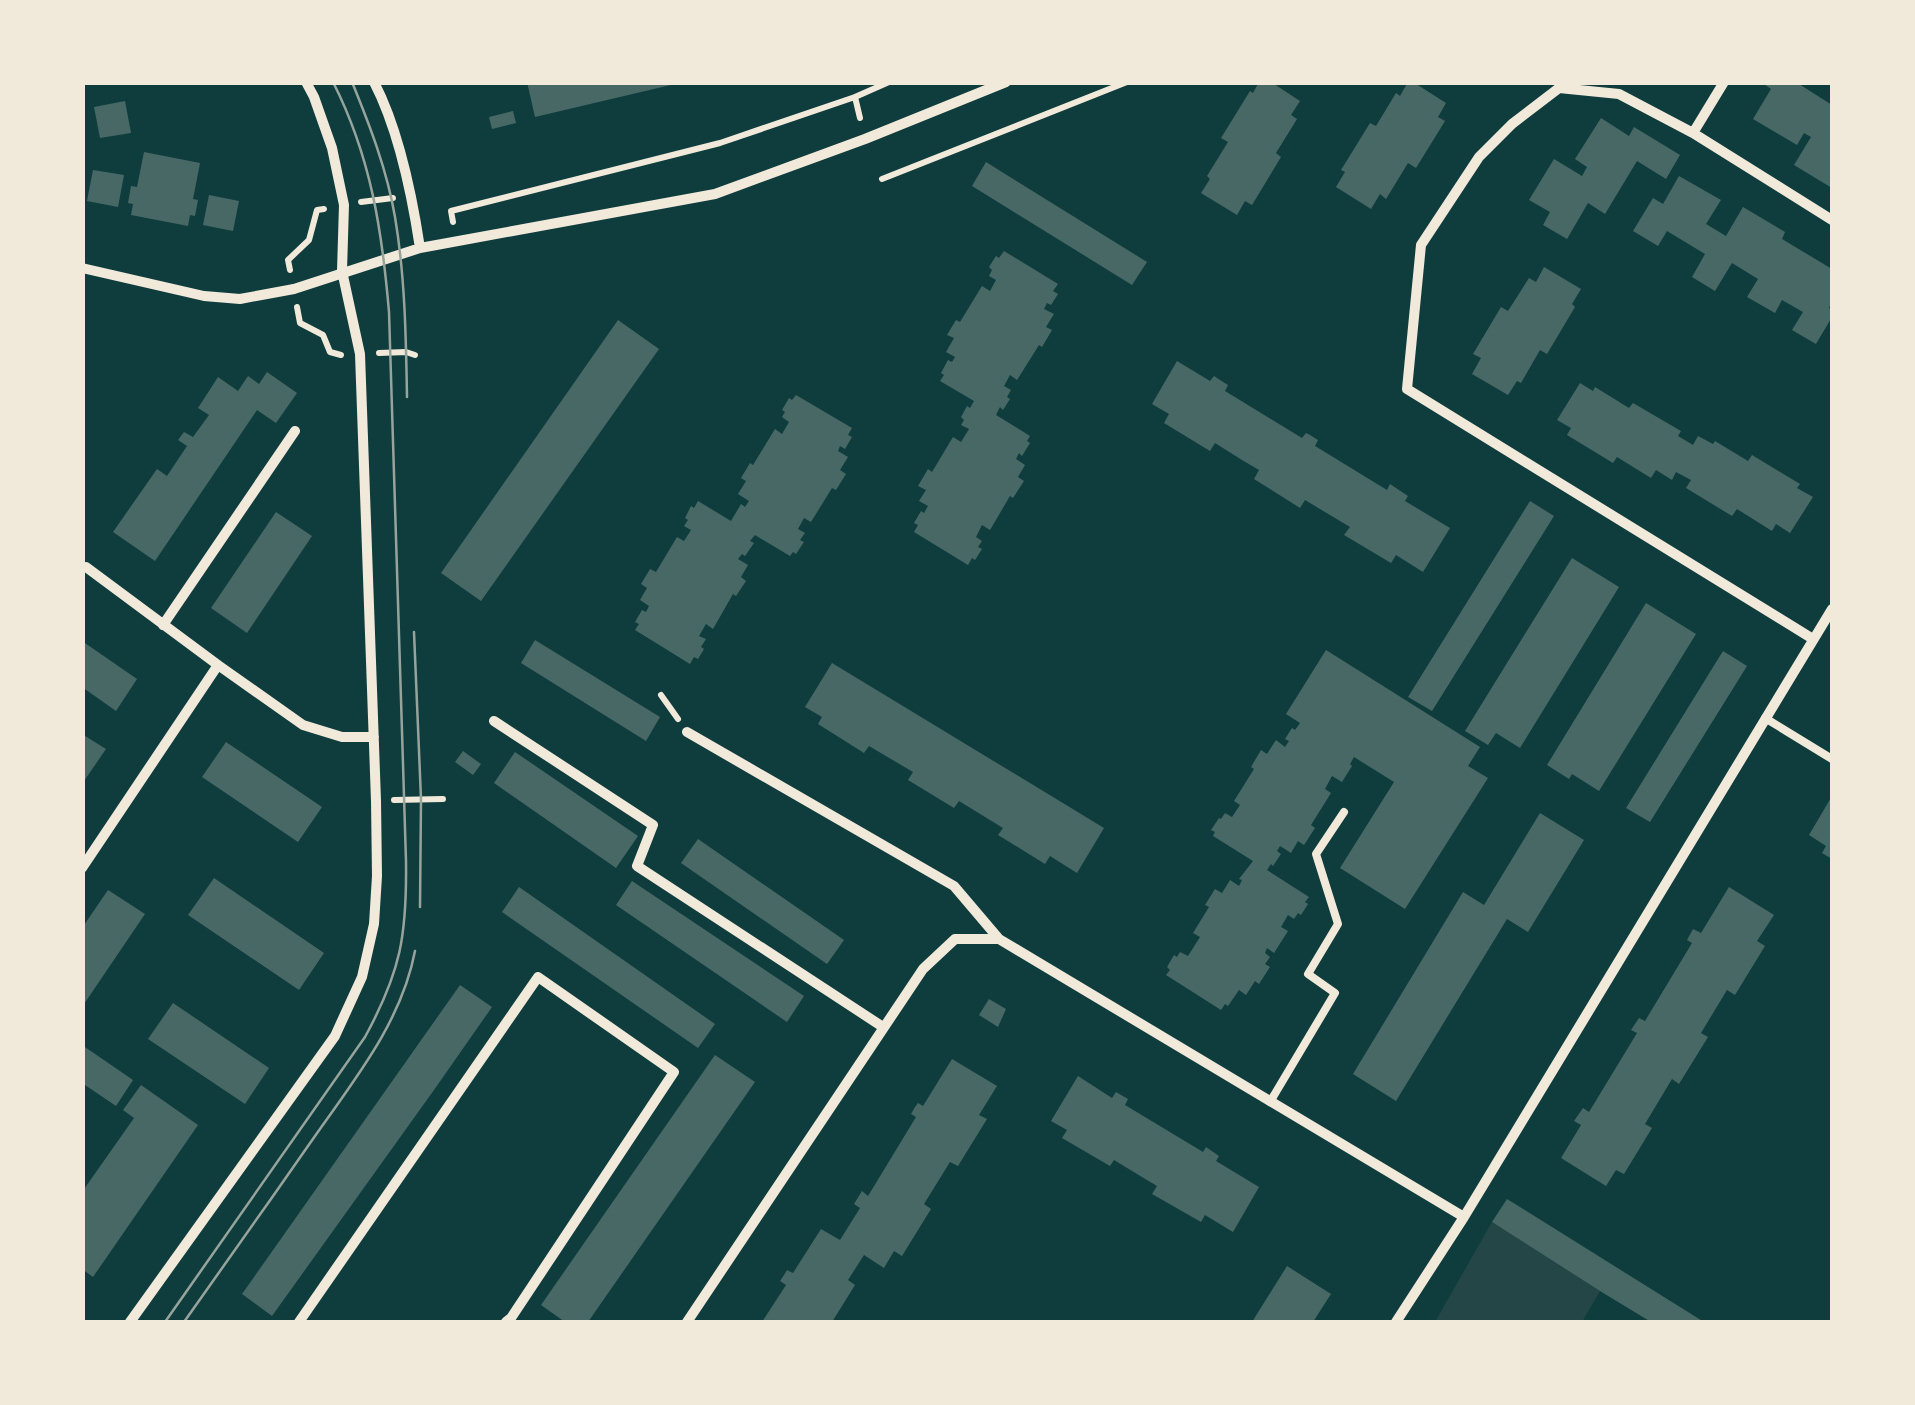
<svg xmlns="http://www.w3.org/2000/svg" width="1915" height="1405" viewBox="0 0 1915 1405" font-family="'PT Serif',serif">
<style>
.green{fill:#244646}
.building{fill:#486865}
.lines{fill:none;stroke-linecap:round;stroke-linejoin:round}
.path{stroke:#f1e9da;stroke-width:6}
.service{stroke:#f1e9da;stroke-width:8}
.minor{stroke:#f1e9da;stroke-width:10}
.tram{stroke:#97a49c;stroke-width:2.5}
</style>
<rect width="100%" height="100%" fill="#0f3d3e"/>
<path class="green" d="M1492,1222l108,69 -18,31h-147z"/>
<path class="building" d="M527,82h148v2l-140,33z
M1259,82h12l29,19 -9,14 6,4 -21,34 5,4 -29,48 -7,-4 -8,14 -36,-22 9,-14 -3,-3 21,-34 -7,-4 29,-47 3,2z
M1408,82h5l33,21 -8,14 7,4 -29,47 -8,-5 -22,36 -6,-5 -9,15 -35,-22 9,-15 -4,-2 29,-47 6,3 20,-33 4,3z
M1761,82h39l-1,2 33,21v83l-38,-23 17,-28 -7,-4 -7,12 -44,-26 18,-30z
M125,101l6,32 -31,5 -6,-31z
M513,111l3,12 -24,6 -3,-12z
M1601,118l28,18 5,-9 46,28 -14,24 -29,-18 -32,53 -17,-11 -21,36 -24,-14 7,-13 -21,-12 25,-41 28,17 5,-9 -12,-8z
M144,152l56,11 -7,36 5,1 -3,16 -5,-1 -2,11 -57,-11 2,-11 -5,-1 3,-17 6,1z
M986,162l161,100 -15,23 -160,-99z
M93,170l31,5 -6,32 -31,-6z
M1679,176l42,24 -15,24 20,12 17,-29 42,25 -3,7 50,30v32l-3,7 3,2v7l-16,27 -24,-14 11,-18 -21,-12 -7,13 -28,-16 11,-18 -26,-16 -17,28 -23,-14 13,-23 -38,-23 -9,15 -25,-15 20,-33 10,6z
M209,195l30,6 -6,30 -30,-6z
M1004,251l54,33 -5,7 5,3 -7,11 -4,-2 -3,6 10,5 -8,13 6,3 -10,17 -3,-2 -22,35 -7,-5 -6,11 7,4 -4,7 3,2 -7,11 -3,-3 -4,8 34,21 -3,5 3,2 -8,13 -3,-3 -3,6 9,6 -7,12 6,4 -11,17 -3,-2 -20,34 -8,-5 -6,12 6,4 -4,6 4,2 -7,11 -3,-2 -4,7 -54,-33 4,-7 -4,-2 7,-12 3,2 4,-7 -9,-5 7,-11 -8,-4 10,-17 4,3 21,-35 8,5 8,-13 -8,-4 3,-5 -3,-3 6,-11 3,2 4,-7 -34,-20 4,-6 -3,-2 7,-13 4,2 3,-5 -9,-5 8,-14 -7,-3 9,-15 4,2 22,-36 8,5 6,-11 -7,-4 3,-6 -3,-3 7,-11 3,2z
M1544,267l37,22 -9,15 3,3 -28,47 -7,-4 -19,33 -4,-2 -9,14 -36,-21 9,-16 -8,-4 28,-47 7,4 21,-33 7,4z
M618,320l41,29 -178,252 -40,-28z
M1177,361l33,20 4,-5 6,4 8,5 -3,6 77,47 4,-5 4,2 8,5 -3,6 72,44 3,-6 18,12 -3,5 45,27 -27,44 -27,-17 -5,8 -47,-28 6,-8 -45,-27 -5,8 -46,-29 5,-9 -17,-10 -27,-17 -5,8 -46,-28 5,-9 -17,-10z
M267,372l30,21 -21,30 -19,-13 -102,151 -42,-29 44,-63 10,7 20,-30 -9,-6 6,-8 9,5 16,-22 -11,-7 20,-31 20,14 10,-15 11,8z
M1580,383l13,8 2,-4 34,21 4,-5 48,28 -3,5 15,9 5,-9 15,8 2,-3 33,20 4,-6 48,29 -3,4 16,9 -23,36 -14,-9 -4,7 -35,-22 -5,7 -46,-28 5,-8 -15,-8 -4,8 -16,-10 -5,8 -34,-21 -4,6 -46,-28 4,-7 -14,-8z
M796,395l56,33 -4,7 4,2 -7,12 -5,-3 -2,5 10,6 -8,13 6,4 -10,16 -4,-2 -21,34 -7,-4 -6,11 7,4 -5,7 4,2 -8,12 -3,-2 -3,4 -35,-21 -5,6 4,2 -9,13 -3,-2 -4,5 10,6 -7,12 5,4 -10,15 -3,-2 -20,35 -7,-5 -7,12 7,3 -5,8 3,2 -6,10 -4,-2 -4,7 -55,-34 4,-6 -4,-2 7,-12 4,2 3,-6 -9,-6 7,-12 -6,-4 9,-15 6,3 21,-35 7,4 7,-11 -7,-4 4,-6 -3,-2 6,-12 3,2 4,-7 33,20 10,-17 4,3 4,-6 -11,-7 8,-13 -5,-3 9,-15 3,2 22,-36 7,5 7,-12 -7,-5 3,-5 -3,-2 7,-12 3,2z
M1530,501l24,15 -122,195 -24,-14z
M276,512l36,24 -65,97 -36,-25z
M1572,558l47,29 -99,161 -24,-15 -8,12 -23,-14z
M1646,603l50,31 -97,157 -27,-17 -3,5 -22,-14z
M535,640l125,77 -14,24 -125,-78z
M82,641l55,38 -21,32 -34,-24z
M1326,650l154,97 -12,19 20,12 -83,131 -65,-41 54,-86 -40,-25 -4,7 2,2 -10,16 -10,-6 -7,13 6,4 -20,32 4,3 -11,17 -6,-4 -7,12 -11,-7 -3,5 4,3 -8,12 -2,-2 -4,6 42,27 -4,5 3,2 -7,11 -3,-2 -4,6 -6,-4 -7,12 7,4 -14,22 -7,-5 -2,5 5,4 -5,7 5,3 -11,17 -4,-3 -9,14 -7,-5 -11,16 -3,-2 -4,6 -55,-35 4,-5 -3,-3 7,-12 3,2 3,-5 8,4 12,-19 -7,-4 16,-26 -4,-2 10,-16 7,4 8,-13 9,6 3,-6 -3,-1 14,-18 -40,-25 2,-4 -4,-2 8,-12 2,1 4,-6 7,4 8,-12 -6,-4 20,-32 -3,-2 10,-17 6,4 9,-14 9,7 4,-6 -4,-2 7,-11 3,2 5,-7 -14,-9z
M1723,651l24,15 -97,156 -24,-14z
M832,663l272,165 -27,45 -27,-17 -5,8 -47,-29 5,-7 -44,-27 -5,7 -46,-28 5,-8 -44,-26 -5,7 -46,-29 4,-7 -17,-10z
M82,734l24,15 -24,35z
M226,742l96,65 -24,35 -96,-65z
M463,751l18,13 -8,11 -18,-13z
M515,752l123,84 -22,32 -122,-85z
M1832,796v63l-10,-6 4,-7 -17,-11z
M1540,813l44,27 -56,92 -21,-13 -111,182 -43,-27 110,-182 21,13z
M698,839l146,101 -17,24 -146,-101z
M214,878l110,75 -25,37 -111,-75z
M632,881l172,115 -17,26 -171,-117z
M519,887l196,137 -17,24 -196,-136z
M1729,887l45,28 -17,26 8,5 -30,49 -8,-5 -26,43 7,4 -29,47 -7,-5 -27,45 7,4 -28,46 -8,-4 -10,16 -45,-28 20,-33 -7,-4 9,-13 6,4 48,-79 -6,-3 8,-12 6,3 47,-78 -5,-3 6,-11 8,4z
M108,890l37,24 -63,93v-79z
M460,985l32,22 -58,83 -162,226 -30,-22z
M989,999l17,10 -8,18 -19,-12z
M173,1003l96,65 -24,36 -97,-65z
M82,1045l51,35 -17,26 -34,-23z
M715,1055l40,27 -167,240h-23l-24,-17z
M952,1059l45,27 -18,29 8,4 -29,47 -8,-4 -26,42 7,5 -29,47 -8,-5 -10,17 -20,-13 -16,25 7,5 -23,37h-70l24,-37 -6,-4 4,-6 3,-5 6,3 28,-44 19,11 20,-32 -6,-4 8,-13 6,5 48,-79 -5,-3 4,-7 3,-4 5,3z
M1078,1076l34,22 4,-6 12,7 -3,6 78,47 3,-5 13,9 -3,5 43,26 -26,45 -28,-17 -4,7 -49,-28 5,-8 -15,-9 -28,-17 -4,6 -48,-28 5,-8 -16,-9z
M141,1085l57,40 -105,152 -11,-8v-77l52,-74 -11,-8z
M1507,1199l197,123h-53l-51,-31 -108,-69z
M1287,1266l44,28 -18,28h-61z"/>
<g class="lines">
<path class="path" d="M860,118l-5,-21 34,-15
M882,179l245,-97
M361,202l32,-4
M453,222l-2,-11 269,-68 135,-46
M290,270l-2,-10 21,-20 8,-30 7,-1
M297,307l3,16 23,12 7,17 11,3
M379,353l27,-1 9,3
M661,695l17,24
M394,800l49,-1"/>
<path class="service" d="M1765,718l67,41
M1270,1102l65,-109 -27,-19 30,-50 -22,-70 28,-42"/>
<path class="minor" d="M374,82c25,48 38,113 46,166
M1693,133l31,-51
M82,268l122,28 36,3 54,-10 126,-41 295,-54 150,-55 141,-57
M82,568l4,-1 132,98 85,60 39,12h32
M163,625l132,-194
M1813,639l-406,-250 14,-144 58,-88 33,-33 47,-36 60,6 74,39 139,87
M494,721l159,104 -16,41 246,161
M687,732l267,154 45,53
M82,868l136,-203
M130,1322l205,-286 27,-59 12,-53 3,-48 -1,-75 -16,-447 -18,-83 2,-66 -12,-57 -18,-51 -8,-15
M299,1322l239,-345 136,95 -163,246 -5,4
M687,1322l236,-353 32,-30h44l465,278
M1396,1322l68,-105 368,-608"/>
<path class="tram" d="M352,82c18,44 35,88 43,135 10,59 11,120 12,180
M414,632l7,167 -1,108
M165,1322l200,-285c36,-66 42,-102 41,-176l-17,-549c-7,-82 -18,-155 -56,-230
M184,1322c41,-58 83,-117 124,-176 42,-61 93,-121 107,-195"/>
</g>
<rect width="1915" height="1405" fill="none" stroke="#f1e9da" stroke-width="170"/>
</svg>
